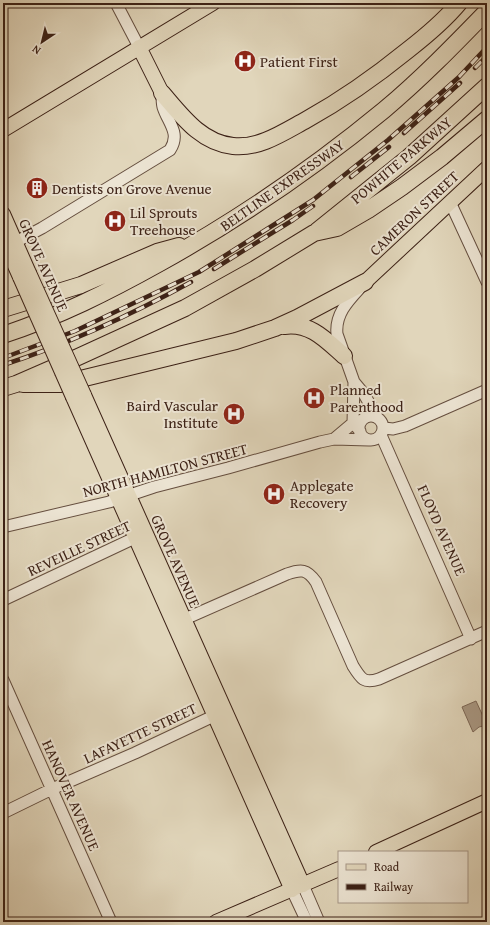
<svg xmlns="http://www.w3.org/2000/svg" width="490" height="925" viewBox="0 0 490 925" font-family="'Gentium Book Plus',serif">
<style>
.water{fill:#a99883;stroke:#7d6857}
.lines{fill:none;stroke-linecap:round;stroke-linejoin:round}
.minor-casing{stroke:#654e3f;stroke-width:13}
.major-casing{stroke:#3c2116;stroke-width:16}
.highway-casing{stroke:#3c2116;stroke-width:18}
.minor{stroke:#ece4d3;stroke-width:11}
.major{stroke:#e1d6bb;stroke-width:14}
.highway{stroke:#e1d6bb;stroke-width:16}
.rail-casing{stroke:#3c2116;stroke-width:4.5}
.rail{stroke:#ece4d3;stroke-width:3;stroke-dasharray:9;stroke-linecap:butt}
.major-bridge-casing{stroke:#3c2116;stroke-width:16;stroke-linecap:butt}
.major-bridge{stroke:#e1d6bb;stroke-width:14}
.labels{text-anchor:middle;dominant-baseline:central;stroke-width:4;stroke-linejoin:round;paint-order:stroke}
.poi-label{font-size:15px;fill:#3c2116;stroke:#ece4d3;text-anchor:start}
.street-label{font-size:15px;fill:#3c2116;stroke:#ece4d3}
</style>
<rect width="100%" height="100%" fill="#e1d6bb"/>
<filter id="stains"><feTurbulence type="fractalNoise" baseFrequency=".005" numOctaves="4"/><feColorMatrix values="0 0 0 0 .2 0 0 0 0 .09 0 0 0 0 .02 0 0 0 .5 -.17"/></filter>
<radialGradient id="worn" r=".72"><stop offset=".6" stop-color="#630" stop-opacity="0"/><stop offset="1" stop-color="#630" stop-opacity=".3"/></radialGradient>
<path class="water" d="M476,701l11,24 -8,2 -6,5 -11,-25z"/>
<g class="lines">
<g class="minor-casing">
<path id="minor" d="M116,3l23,44
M450,202l37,80
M10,245l32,-17 128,-78c11,-17 -2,-27 -7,-43 -1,-4 -1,-9 -1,-13
M359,289c-12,13 -24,26 -22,45l17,48 10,12 13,23
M354,382l-1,41 7,8
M359 428a12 12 0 1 1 24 0a12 12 0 1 1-24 0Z
M384,428l9,1 12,-3 82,-36
M381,435l90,204
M334,439l19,-16 6,-2
M3,527l106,-25 45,-15 74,-19 92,-26 14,-3 35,1
M3,600l140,-66
M178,622l109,-48c14,-5 20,-5 29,8l37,84c8,13 11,18 26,13l108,-48
M3,680l108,242
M3,813l49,-24 83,-36 85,-40
M303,885l16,37
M292,890l15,32"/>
</g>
<g class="major-casing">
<path id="major" d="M139,47l23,46
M3,130l210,-127
M3,214l26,59
M3,239l17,38
M365,282l122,-114
M84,395l219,490
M73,397l219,493
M376,852l111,-51
M216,922l123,-53"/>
</g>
<g class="highway-casing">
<path id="highway" d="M162,93c19,22 39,50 71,53 26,3 51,-14 73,-26 36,-20 70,-44 102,-70 18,-14 36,-29 51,-47
M317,231l92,-74 78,-71
M3,309l78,-24 76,-33 22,-6
M284,326c26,-4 42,14 60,30
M3,335c57,-19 105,-43 157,-72 79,-44 155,-96 224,-153 37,-31 70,-65 103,-99
M23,384h37l176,-43 39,-13 22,-10 68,-36
M3,388l13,-4 62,-27 107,-49 70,-39 59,-36 23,-5 31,-18 34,-23 40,-30 45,-38"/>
</g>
<use href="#minor" class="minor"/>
<use href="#major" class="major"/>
<use href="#highway" class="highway"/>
<g class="rail-casing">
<path id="rail" d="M475,68l12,-12
M404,133l56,-50
M351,177l38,-30
M214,269l79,-49 20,-14
M3,358l72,-27 124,-59 114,-72 75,-60 71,-63 28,-30
M3,365c65,-21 128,-50 188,-83"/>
</g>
<use href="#rail" class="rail"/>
<g class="major-bridge-casing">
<path id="major-bridge" d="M29,273l55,122
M20,277l53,120"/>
</g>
<use href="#major-bridge" class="major-bridge"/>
</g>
<defs>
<g id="hospital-disc" transform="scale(1.15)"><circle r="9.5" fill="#8f2418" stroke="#ece4d3"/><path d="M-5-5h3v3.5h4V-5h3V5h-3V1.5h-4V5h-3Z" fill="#fff"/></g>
<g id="building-disc" transform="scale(1.15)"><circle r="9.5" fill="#8f2418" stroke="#ece4d3"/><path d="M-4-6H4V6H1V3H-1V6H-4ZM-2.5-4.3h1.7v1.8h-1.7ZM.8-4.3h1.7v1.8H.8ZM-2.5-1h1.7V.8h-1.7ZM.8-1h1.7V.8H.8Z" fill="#fff"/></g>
</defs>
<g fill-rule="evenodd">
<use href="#hospital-disc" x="245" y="61"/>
<use href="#building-disc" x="37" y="188"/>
<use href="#hospital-disc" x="115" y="221"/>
<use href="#hospital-disc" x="314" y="398"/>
<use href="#hospital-disc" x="234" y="414"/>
<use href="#hospital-disc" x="274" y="494"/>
</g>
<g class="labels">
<g class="poi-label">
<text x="260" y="61">Patient First</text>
<text x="52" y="188">Dentists on Grove Avenue</text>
<text x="130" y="212">Lil Sprouts<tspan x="130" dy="17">Treehouse</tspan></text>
<text x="330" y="389">Planned<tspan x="330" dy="17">Parenthood</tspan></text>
<text x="218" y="405" text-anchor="end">Baird Vascular<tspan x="218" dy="17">Institute</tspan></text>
<text x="290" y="485">Applegate<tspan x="290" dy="17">Recovery</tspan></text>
</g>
<g class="street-label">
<text transform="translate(401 160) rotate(-40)">POWHITE PARKWAY</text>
<text transform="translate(282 185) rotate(-35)">BELTLINE EXPRESSWAY</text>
<text transform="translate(414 213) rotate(-43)">CAMERON STREET</text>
<text transform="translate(44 265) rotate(66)">GROVE AVENUE</text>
<text transform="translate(165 470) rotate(-15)">NORTH HAMILTON STREET</text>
<text transform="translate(442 530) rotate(66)">FLOYD AVENUE</text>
<text transform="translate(79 548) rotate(-25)">REVEILLE STREET</text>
<text transform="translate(176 561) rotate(66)">GROVE AVENUE</text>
<text transform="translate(140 733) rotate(-25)">LAFAYETTE STREET</text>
<text transform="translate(71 795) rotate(66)">HANOVER AVENUE</text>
</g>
</g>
<rect width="490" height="925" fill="none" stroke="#e1d6bb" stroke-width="16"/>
<rect x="4" y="4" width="482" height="917" fill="none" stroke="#3c2116" stroke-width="2"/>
<rect x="8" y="8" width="474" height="909" fill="none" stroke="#3c2116"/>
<rect x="338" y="851" width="130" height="52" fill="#ece4d3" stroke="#a69687"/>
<rect x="346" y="864" width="20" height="6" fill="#e1d6bb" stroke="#a69687"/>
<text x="374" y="871" font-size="12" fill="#3c2116">Road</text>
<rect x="346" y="884" width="20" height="6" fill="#3c2116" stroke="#a69687"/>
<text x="374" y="891" font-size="12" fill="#3c2116">Railway</text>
<g transform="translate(42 42) rotate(215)" stroke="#ece4d3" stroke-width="3" paint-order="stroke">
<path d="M0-3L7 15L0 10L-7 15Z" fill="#3c2116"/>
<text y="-6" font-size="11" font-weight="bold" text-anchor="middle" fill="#3c2116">N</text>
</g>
<rect width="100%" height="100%" filter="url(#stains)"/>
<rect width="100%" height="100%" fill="url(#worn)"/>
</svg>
